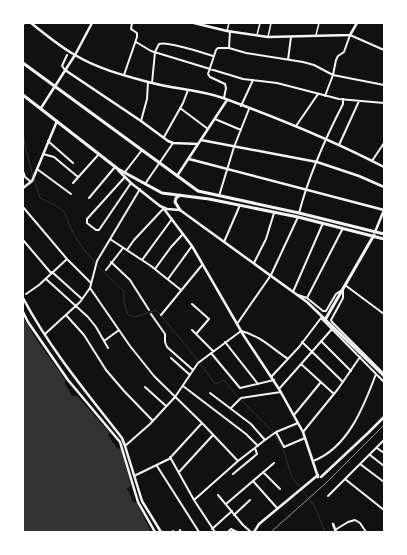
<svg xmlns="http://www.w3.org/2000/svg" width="407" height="555" viewBox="0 0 407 555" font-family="Jost,sans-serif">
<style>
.water{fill:#333}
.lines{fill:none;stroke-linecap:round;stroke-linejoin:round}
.stream{stroke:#333;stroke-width:1}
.pedestrian{stroke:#f5f5f5;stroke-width:1.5}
.minor{stroke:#f5f5f5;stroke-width:2}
.tertiary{stroke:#f5f5f5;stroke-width:2.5}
.secondary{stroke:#f5f5f5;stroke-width:2.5}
.primary{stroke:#f5f5f5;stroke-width:3}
.rail{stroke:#9a9a9a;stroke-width:1}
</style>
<rect width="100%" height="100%" fill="#111"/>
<path class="water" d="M23,317l13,22 30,42 -2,1 8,14h5l33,37 -2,2 9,13 4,1 10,37 -4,2 6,14 4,1 14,29h-128z"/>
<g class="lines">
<path class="stream" d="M23,129l2,17 8,30
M34,179l6,19c7,3 16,7 22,12 5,4 6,13 9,19 13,24 33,45 53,62v11l4,13 7,2 21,-7 41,49 18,25 9,-4 13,16 36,36 11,19 7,24 24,32 10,25"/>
<path class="pedestrian" d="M227,31l2,-8
M257,35l3,-12
M316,35l3,-12
M268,37l3,-14"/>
<path class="minor" d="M136,42l15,9 92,28 34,4 62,16 45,4
M229,48l1,-17
M288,60l3,-23
M65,70l-3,-4 5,-11
M124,75l13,-38v-4l-6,-4 1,-6
M152,83l3,-31 4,-8c9,-3 44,9 54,12
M325,96l8,-21 3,-15 2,-4 6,-4 6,-17 34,15
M224,98l2,-10 -1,-4 -15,-7 -2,-3 8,-24 2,-2h11l17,5 57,9 11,3 19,10 51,10
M241,106l12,-26
M180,108l28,21
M215,119l26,11
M141,121l6,-22 1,-17
M296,126l22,-32
M164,137l19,-34 5,-13
M48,141l25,22
M339,145l20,-44
M43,154l11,3 24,20
M372,161l12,-18
M37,169l34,25
M23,171l2,6 5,4
M125,172l17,-22
M124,178l-37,41v4l9,7h3l32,-47
M73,183l26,-29
M145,184l28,-41
M219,196l15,-49 15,-38
M89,198l26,-31
M23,207l44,52 24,24
M299,213c10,-38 26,-74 44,-109v-5
M110,239l41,27 30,24
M23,240l28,33
M224,242l16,-37
M127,250l7,-10 30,-32
M142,260l30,-41
M111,262l19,18 19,30
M254,263l12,-24 8,-26
M155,269l16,-22 12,-13
M106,270l17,-22
M52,272l30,27
M46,279l42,38 8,10 12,21
M168,279l24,-33
M345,285l39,29
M90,288l40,58 24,30 48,47 36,38
M343,290v8l-12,22 1,2 52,52
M293,292l30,-69
M26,294l13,-9 28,-26
M298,295l9,3 16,13h3l10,-17 6,-4
M307,298l36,-70
M192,304l17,15 -13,15
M151,314l14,20v8l2,5 26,23
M66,315l18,20 22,35 18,21 29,30
M161,315l41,-50
M237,324l34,-49 27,-58
M192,330l21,21
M45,334l35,-32 10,-14 7,-27 43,-72
M104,341l15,-11
M321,341l30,30
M225,342l33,42
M302,342l41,40
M211,353l29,35 34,-8
M171,358l19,17
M301,364l33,30
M272,376l27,-29 22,-29 63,64
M183,386l63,48 12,12
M145,387l21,19
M279,389l53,-60
M210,393l41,31 14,16
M231,408l10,-10 40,-6
M294,415l27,-33
M276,432l8,15 21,-9
M303,432l35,-43 22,-32
M125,446l25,-22 25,-27 23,-34 43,-32c18,4 32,18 47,28
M377,448l7,5
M370,455l14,11
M170,457l24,43 21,32
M313,461c35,-13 51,-55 63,-87
M360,464l24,18
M157,466l42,66
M179,472l34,-37
M263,472l17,17
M233,474l24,-20 -2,-6
M134,476l35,-17 33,-36
M345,479l39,31
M253,481l24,27
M218,495l25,30 8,7
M328,496l56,-56
M194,500l44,-39 27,-21 11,-8 22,-9
M226,504l48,-41
M234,515l16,-15
M212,529l20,-18
M180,530l1,2
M335,530l13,-8 7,-2 5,3 6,9
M173,531l1,1
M228,532l3,-3 6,3"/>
<path class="tertiary" d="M65,70l76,51 27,20 5,2 25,1
M201,140l116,22 42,14 25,11
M189,159l195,51
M177,176l50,-76
M23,188l9,-7 3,-7 22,-53
M375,232l9,-22
M23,298c27,51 64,95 99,140l3,8 17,55 19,31
M23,312l5,10 40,58 52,62 18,60 17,30
M321,477l47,-44 16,-16
M254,532l5,-8 59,-49"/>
<path class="secondary" d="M31,23c14,11 28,23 44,32 23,14 51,21 77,28 23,6 48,7 71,15 55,20 109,42 161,69
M194,23l33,8 41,6 82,-2 7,-12
M23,24l1,-1
M41,108l34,-53 17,-32
M118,170l13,13 29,23 7,3 13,1 127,92 77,74
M164,209l28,37 52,90 35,53 24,43 15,45
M333,524l3,8"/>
<path class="primary" d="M23,63l175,128 101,22 85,21
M23,95l95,74 44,24 47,6 89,18 86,22
M180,210l-5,-8 1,-4 4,-3
M325,320l49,-85"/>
<path class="rail" d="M271,532l56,-50 57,-57"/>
</g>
<rect width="407" height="555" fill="none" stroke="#ffffff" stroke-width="48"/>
</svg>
